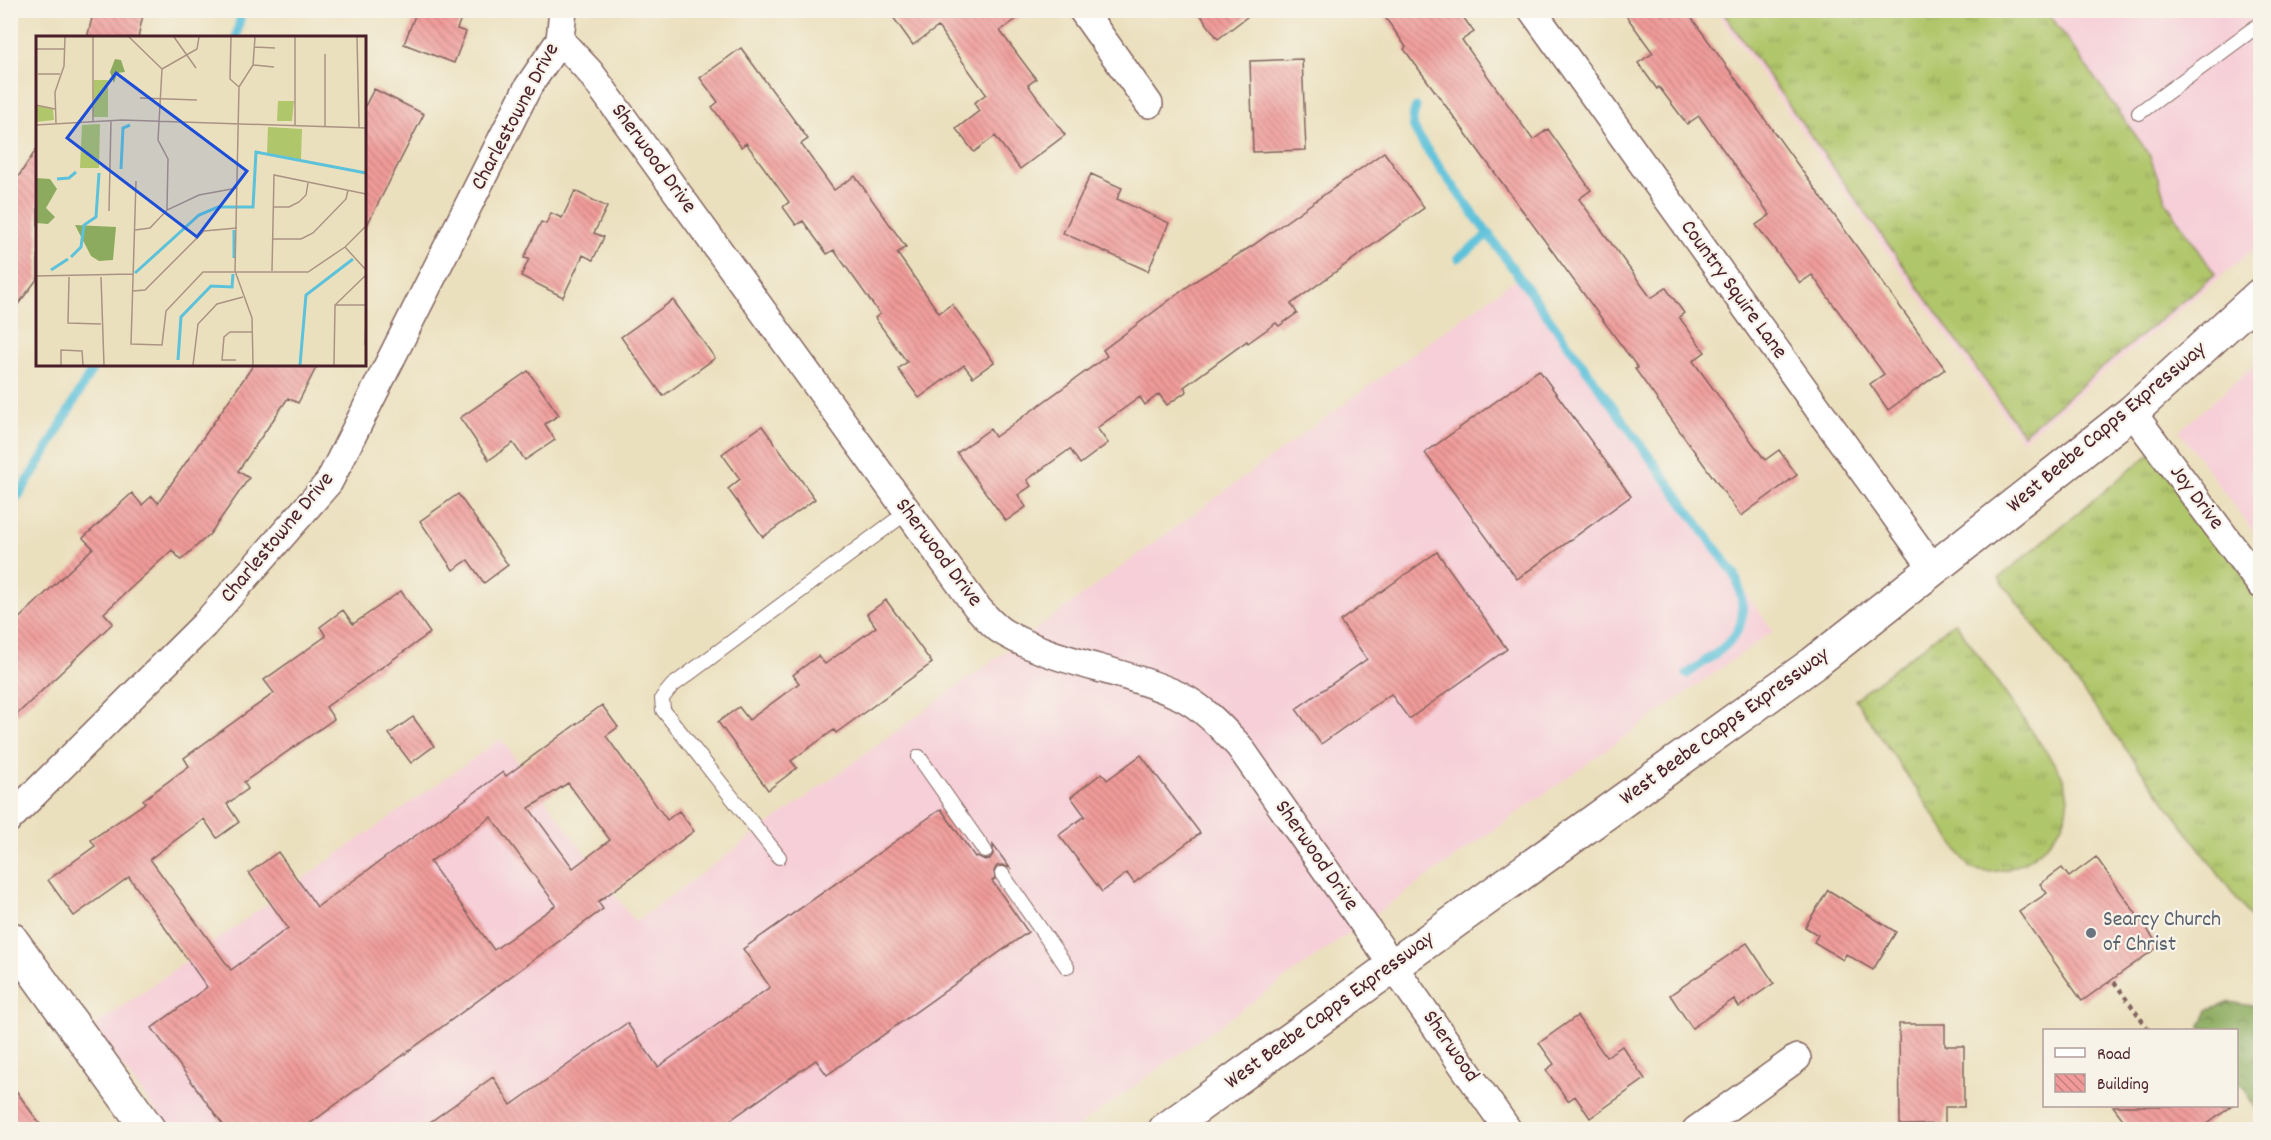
<svg xmlns="http://www.w3.org/2000/svg" width="2271" height="1140" viewBox="0 0 2271 1140" font-family="Dekko,sans-serif">
<style>
.built{fill:#f6cfd8}
.grass{fill:url(#grass-tufts);stroke:#7d724b;stroke-width:1.5}
.forest{fill:url(#forest-crowns);stroke:#6b6545;stroke-width:1.5}
.lines{fill:none;stroke-linecap:round;stroke-linejoin:round}
.stream{stroke:#5cc1da;stroke-width:9}
.building{fill:url(#building-back-hatch);fill-rule:evenodd}
.lane-casing{stroke:#82635e;stroke-width:16}
.street-casing{stroke:#82635e;stroke-width:30}
.secondary-casing{stroke:#82635e;stroke-width:36}
.primary-casing{stroke:#82635e;stroke-width:36}
.path{stroke:#82635e;stroke-width:4;stroke-dasharray:4.5 4.5;stroke-linecap:butt}
.lane{stroke:#fff;stroke-width:14}
.street{stroke:#fff;stroke-width:27}
.secondary{stroke:#fff;stroke-width:33}
.primary{stroke:#fff;stroke-width:33}
.worship-dot{fill:#6b7280;stroke:#f7f3e8;stroke-width:2}
.labels{text-anchor:middle;dominant-baseline:central;stroke-width:4.5;stroke-linejoin:round;paint-order:stroke}
.street-label{font-size:22px;fill:#4a1f2b;stroke:#f7f3e8}
.worship-label{font-size:22px;fill:#5b616d;stroke:#f7f3e8;text-anchor:start}
.inset-river{fill:none;stroke:#5cc1da;stroke-width:3}
.inset-road{fill:none;stroke:#ab9383;stroke-width:1.5}
.view{fill:#1d4ed8;fill-opacity:0.15;stroke:#1d4ed8;stroke-width:3}
.inset-edge{fill:none;stroke:#4a1f2b;stroke-width:3}
</style>
<defs>
<pattern id="grass-tufts" width="24" height="20" patternUnits="userSpaceOnUse" patternTransform="scale(1.5)"><rect width="24" height="20" fill="#b0c66b"/><path d="M3 7l-1-3M5 7V3M7 7l1-3M15 17l-1-3M17 17v-4M19 17l1-3" fill="none" stroke="#91a058"/></pattern>
<pattern id="forest-crowns" width="20" height="18" patternUnits="userSpaceOnUse" patternTransform="scale(1.5)"><rect width="20" height="18" fill="#8cab5f"/><path d="M2 6a3 3 0 1 1 6 0M12 15a3 3 0 1 1 6 0" fill="none" stroke="#748b4f"/></pattern>
<pattern id="building-back-hatch" width="6" height="6" patternUnits="userSpaceOnUse" patternTransform="scale(1.5)"><rect width="6" height="6" fill="#f09b9a"/><path d="M-1 5l2 2M0 0l6 6M5-1l2 2" fill="none" stroke="#c47e7e"/></pattern>
</defs>
<rect width="100%" height="100%" fill="#f7f3e8"/>
<filter id="ink" filterUnits="userSpaceOnUse"><feTurbulence type="fractalNoise" baseFrequency=".0167" numOctaves="2"/><feDisplacementMap in="SourceGraphic" scale="12" xChannelSelector="R" yChannelSelector="G"/><feConvolveMatrix kernelMatrix="1 2 1 2 8 2 1 2 1" color-interpolation-filters="sRGB"/></filter>
<filter id="wash" filterUnits="userSpaceOnUse"><feTurbulence type="fractalNoise" baseFrequency=".008" numOctaves="4" result="noise"/><feDisplacementMap in="SourceGraphic" scale="24" xChannelSelector="R" yChannelSelector="G"/><feGaussianBlur stdDeviation="1.35" result="paint"/><feColorMatrix in="noise" values="0 0 0 0 0 0 0 0 0 0 0 0 0 0 0 0 0 1.4 0 .05"/><feComposite in="paint" operator="in"/></filter>
<g filter="url(#wash)">
<rect width="100%" height="100%" fill="#ebe0be"/>
<path class="built" d="M1716,11h544v233l-238,197z
M1517,278l256,353 -699,498h-905l-76,-102 408,-288 134,183z
M2260,360v181l-81,-110z"/>
<path class="grass" d="M1722,11h325l102,143 18,50 48,70 -192,160z
M2153,451l107,145v334l-261,-352z
M1955,622l106,151c4,10 8,21 7,32 -4,39 -62,81 -99,62l-114,-168z"/>
<path class="forest" d="M2230,1002l27,5 3,2v120l-1,-15 -15,-26 -7,-6 -1,-52 -36,-1 8,-19z"/>
<g class="lines">
<path class="stream" d="M236,38l6,-28
M1416,107c-7,18 -1,24 9,40l310,428c21,58 -5,68 -48,99
M1458,258l32,-24
M10,503l9,-8 25,-40 51,-91"/>
</g>
<g id="blocks">
<path class="building" d="M94,10h50l-6,28h-51z
M417,10h47l-7,19 9,3 -12,31 -50,-19z
M888,10h141l-29,21 36,48 -8,6 37,50 -45,34 -25,-33 -21,16 -18,-23 23,-18 -5,-8 12,-9 -48,-67 -25,18z
M1197,10h59l-38,29z
M1380,10h78l16,22 -12,8 71,100 15,-11 43,61 -12,9 72,99 15,-10 18,25 -5,4 26,35 -12,9 72,99 14,-10 18,25 -56,41 -106,-147 3,-1 -234,-319 2,-2z
M1622,10h64l259,359 -57,41 -18,-26 14,-10 -72,-99 -12,8 -44,-58 14,-10 -71,-99 -12,8 -28,-37 -2,2 -19,-26 15,-10z
M741,48l67,91 -7,5 33,46 21,-14 51,71 -9,6 42,60 13,-9 42,58 -21,15 -9,-12 -45,33 -21,-29 9,-7 -32,-44 5,-4 -46,-64 -7,4 -24,-33 -7,4 -13,-18 6,-5 -43,-59 -5,4 -29,-40 6,-5 -18,-24z
M1302,59l4,91 -53,2 -3,-91z
M374,89l50,25 -60,117v-123z
M38,147v131l-28,37v-126z
M1384,152l40,56 -133,96 6,9 -18,13 -3,-3 -28,20 -1,-2 -63,46 3,4 -20,14 -8,-11 -14,11 -5,-8 -43,31 11,15 -28,21 -10,-15 -43,31 4,6 -13,9 8,12 -20,14 -49,-68 33,-24 5,8 112,-81 -4,-6 92,-69 57,-35z
M1091,174l31,14 -5,11 52,24 -21,48 -85,-38z
M575,191l32,16 -13,26 10,4 -11,23 -10,-5 -20,42 -42,-21 8,-17 -5,-1 17,-36 5,2 5,-11 11,5z
M673,300l42,58 -52,38 -42,-59z
M254,364h64l-20,39 -10,-5 -50,73 11,7 -39,56 -29,26 -9,-10 -68,63 9,10 -103,98v-94l83,-79 -10,-10 49,-45 10,12 10,-9 6,7z
M1539,370l92,126 -114,83 -92,-126z
M528,371l31,44 -14,9 10,16 -30,20 -12,-17 -24,17 -29,-42z
M762,426l53,73 -52,38 -35,-48 12,-10 -18,-25z
M458,494l50,71 -24,18 -16,-23 -15,10 -33,-49z
M1437,552l70,97 -98,70 -18,-25 -70,50 -25,-35 71,-50 -27,-38z
M401,591l29,42 -104,74 8,12 -90,63 4,7 -21,15 12,18 -22,16 -13,-19 -54,40 81,111 57,-42 -39,-55 29,-21 39,55 186,-135 3,4 96,-71 16,22 -12,9 61,84 12,-9 15,20 -96,71 5,7 -302,221h-74l-75,-102 55,-41 -78,-110 -55,39 -26,-36 47,-34 -4,-6 54,-37 -2,-3 46,-34 -5,-8 90,-65 -10,-13 62,-44 -6,-9 23,-17 10,14zM568,783l42,57 -37,28 -44,-60zM491,817l65,88 -62,45 -64,-88z
M886,600l46,63 -96,70 -2,-3 -43,31 6,7 -29,22 -50,-68 21,-15 10,13 50,-37 -6,-8 25,-19 7,8 51,-37 -9,-13z
M413,717l21,29 -23,17 -22,-29z
M1141,755l59,78 -66,50 -7,-10 -25,19 -43,-57 26,-19 -14,-19 31,-24 5,7z
M941,809l34,48 2,-1 8,4 5,-1 3,-5v-9l17,23 -8,-3 -5,1 -3,5 1,8 -3,2 36,51 -201,143 -11,-15 -100,70h-297l74,-53 18,28 116,-82 31,44 112,-80 -27,-38z
M2096,857l63,89 -77,55 -63,-89 28,-19 -7,-9 22,-16 7,9z
M1828,890l68,42 -23,38 -27,-16 -3,6 -29,-18 4,-7 -13,-8z
M1747,943l27,40 -35,24 -5,-8 -42,29 -22,-33z
M1577,1016l29,41 16,-11 23,33 -55,39 -15,-22 -7,5 -22,-31 8,-6 -15,-21z
M1899,1024h46v22h19v61h-19v17l-45,1z
M10,1082l34,48h-34z
M2113,1106h119l-33,24h-68z"/>
</g>
</g>
<g filter="url(#ink)">
<use href="#blocks" fill-opacity="0" stroke="#82635e" stroke-width="1.5"/>
<g class="lines">
<g class="lane-casing">
<path id="lane" d="M2139,113l121,-89
M919,757l66,94
M779,857l-116,-147 -1,-12 10,-12 235,-174
M1002,874l65,93"/>
</g>
<g class="street-casing">
<path id="street" d="M1082,10l67,94
M1532,10l402,560
M560,40l30,32 386,534c8,9 17,20 27,26 54,32 120,37 177,64 23,11 41,31 59,50l269,384
M2132,412l128,172
M10,818l194,-193 125,-143 199,-395 32,-47 3,-30
M1696,1130l101,-72"/>
</g>
<g class="secondary-casing">
<path id="secondary" d="M10,938l139,192"/>
</g>
<g class="primary-casing">
<path id="primary" d="M1165,1130l649,-467 318,-251 128,-117"/>
</g>
<path class="path" d="M2114,982l35,48"/>
<use href="#lane" class="lane"/>
<use href="#street" class="street"/>
<use href="#secondary" class="secondary"/>
<use href="#primary" class="primary"/>
</g>
</g>
<circle class="worship-dot" cx="2091" cy="933" r="6"/>
<g class="labels">
<g class="street-label">
<text transform="translate(516 117) rotate(-62)">Charlestowne Drive</text>
<text transform="translate(653 159) rotate(54)">Sherwood Drive</text>
<text transform="translate(1733 290) rotate(54)">Country Squire Lane</text>
<text transform="translate(2107 428) rotate(-40)">West Beebe Capps Expressway</text>
<text transform="translate(2196 498) rotate(53)">Joy Drive</text>
<text transform="translate(278 538) rotate(-50)">Charlestowne Drive</text>
<text transform="translate(938 553) rotate(53)">Sherwood Drive</text>
<text transform="translate(1725 727) rotate(-36)">West Beebe Capps Expressway</text>
<text transform="translate(1316 856) rotate(55)">Sherwood Drive</text>
<text transform="translate(1330 1011) rotate(-36)">West Beebe Capps Expressway</text>
<text transform="translate(1450 1047) rotate(55)">Sherwood</text>
</g>
<g class="worship-label">
<text x="2103" y="920">Searcy Church<tspan x="2103" dy="25">of Christ</tspan></text>
</g>
</g>
<g transform="translate(36 36)">
<rect width="330" height="330" fill="#ebe0be"/>
<path d="M58,44h14v37h-15zM242,65h16l-2,20h-15zM0,69l17,4 1,11 -18,2zM64,88l-1,44h-19l2,-43zM232,91l34,2 -1,31 -34,-7z" fill="#b0c66b"/>
<path d="M79,23l6,1 4,12 -8,1 -3,10 -4,-11zM0,142l14,1 7,10 -11,19 9,9 -7,7 -12,-1zM39,189l41,2 -3,33 -14,1 -8,-5z" fill="#8cab5f"/>
<path class="inset-river" d="M85,133l2,-41 7,-3M21,143l12,-1 7,-6M35,221l10,-10 3,-22 12,-8 3,-44M198,222v-28M15,234l17,-11M99,237l64,-58 19,-8h35l3,-55 110,21M142,324l3,-43 30,-31 21,1 1,-13M264,329l6,-70 47,-36"/>
<path class="inset-road" d="M0,1v12h28M93,1l33,32M138,1l22,31M195,1l-1,42 9,8 -4,184 17,47 1,47M259,1v88M321,1l2,90M218,11l21,1M289,18v72M217,29l21,2M126,33l-4,71 10,19 -1,51M126,33l35,-20 2,-12M2,38h22M203,51l14,-22 2,-28M104,62l57,2M0,69l19,4M57,85v-84M20,87l-1,-31 9,-26 1,-29M0,89l86,-5 244,8M100,145l-5,163 31,1 4,-34 37,-39h105l37,-25 21,-21M237,171h16l10,-5 7,-7 2,-12M73,175l2,-91M99,194l15,-2 17,-18 32,-15 38,-7M237,203h28l12,-6 33,-34 2,-9M309,211l21,23M236,235l2,-96 92,19M0,240l97,-2M33,241l-1,46 33,1M65,241l3,88M97,255l12,-1 59,-59 33,-3M299,269h31M329,309l1,-29M200,324h-14l2,-23 6,-5h23M25,329v-15l21,1 1,14M157,329l5,-41 19,-20 26,-7M298,329l1,-60 31,-30"/>
<path class="view" d="M80,37l131,98 -50,66 -130,-99z"/>
<rect width="330" height="330" class="inset-edge"/>
</g>
<rect width="2271" height="1140" fill="none" stroke="#f7f3e8" stroke-width="36"/>
<rect x="2043" y="1029" width="195" height="78" fill="#f7f3e8" stroke="#b29e9c" stroke-width="1.5"/>
<rect x="2055" y="1048" width="30" height="9" fill="#ffffff" stroke="#b29e9c" stroke-width="1.5"/>
<text x="2097" y="1059" font-size="18" fill="#4a1f2b">Road</text>
<rect x="2055" y="1074" width="30" height="18" fill="url(#building-back-hatch)" stroke="#b29e9c" stroke-width="1.5"/>
<text x="2097" y="1089" font-size="18" fill="#4a1f2b">Building</text>
</svg>
